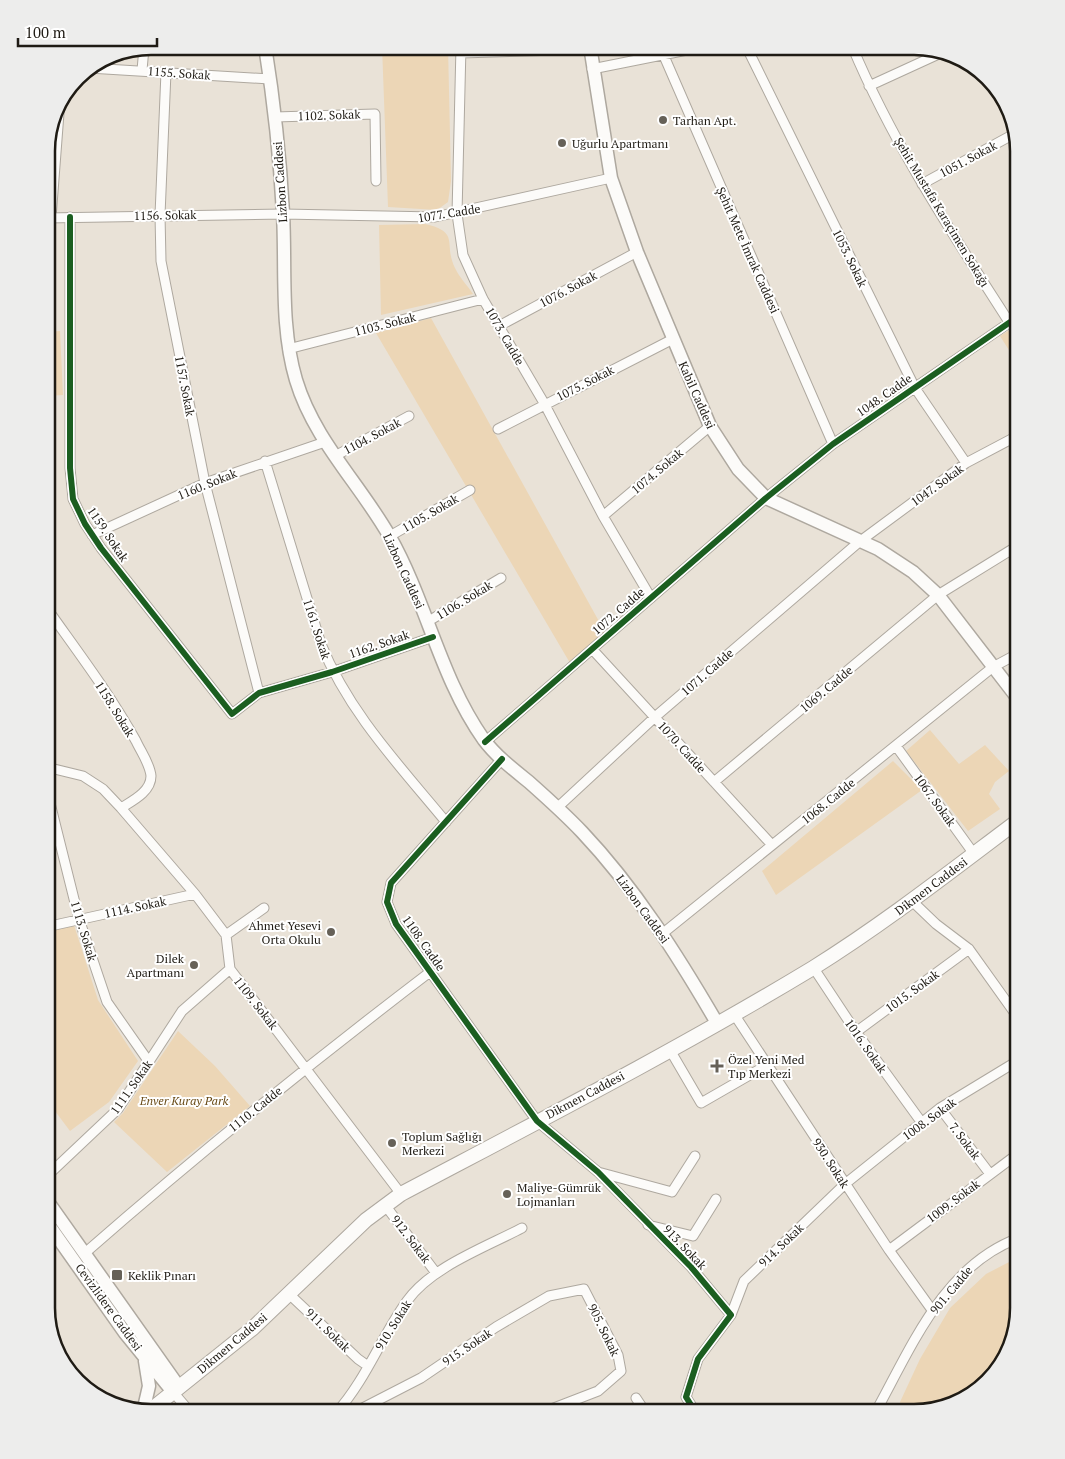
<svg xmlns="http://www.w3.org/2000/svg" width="1065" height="1459" viewBox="0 0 1065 1459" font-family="'PT Serif',serif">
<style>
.green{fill:#ecd6b6}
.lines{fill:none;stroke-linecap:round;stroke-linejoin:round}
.minor-casing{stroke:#aea89f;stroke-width:11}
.secondary-casing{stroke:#aea89f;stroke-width:15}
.primary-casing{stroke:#aea89f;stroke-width:16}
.minor{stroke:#fcfbf9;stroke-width:9}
.secondary{stroke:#fcfbf9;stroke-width:12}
.primary{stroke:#fcfbf9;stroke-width:14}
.cycleway-casing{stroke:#fff;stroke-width:9}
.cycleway{stroke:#1b5e20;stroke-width:6}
.poi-dot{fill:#666158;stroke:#fff;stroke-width:2}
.labels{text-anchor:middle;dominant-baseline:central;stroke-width:4;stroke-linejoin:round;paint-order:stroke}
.street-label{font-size:12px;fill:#1f1b14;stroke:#fff}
.poi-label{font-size:12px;fill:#1f1b14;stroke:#fff;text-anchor:start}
.park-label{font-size:12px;font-style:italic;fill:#694b17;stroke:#fff}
.rim{fill:none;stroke:#1f1b14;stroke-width:2.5}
</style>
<rect width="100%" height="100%" fill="#e9e2d7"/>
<path class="green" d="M382,46h66l3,135 -3,21 -11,8 -49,-3z
M425,224c36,8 18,20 30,44 4,9 13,18 18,26l-92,21 -2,-90z
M431,318l175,316 -36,29 -194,-330z
M1019,324v42l-19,-30z
M60,331l3,64 -17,1v-64z
M930,730l29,34 26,-19 24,26 -14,11 -6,12 11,15 -32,22 -62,-80z
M893,761l29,29 -146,105 -14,-24z
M74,925l24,75 40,61 -29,41 -39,29 -24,-32v-168z
M178,1031l37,35 35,40 -83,66 -53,-50 9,-9z
M1013,1260l1,23 5,14v12l-14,52 -38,38 -52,14h-13l-2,-11 20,-43 30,-51 36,-34z"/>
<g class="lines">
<g class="minor-casing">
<path id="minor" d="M461,46l-4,168 6,41 20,44 61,104 59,113 48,82
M746,46l169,342 51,75
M852,46c41,98 100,187 157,276
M461,53l129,-4
M664,56l169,388
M89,68l181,11
M592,69l115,-23
M142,70l2,-22
M166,72l-6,143 1,46 44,222 54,210
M869,86l72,-33
M275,117l100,-3 1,67
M922,184l92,-50
M70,217v251l3,31 12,25 16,24 131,166 27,-21 73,-21 101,-35
M46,218l237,-4 152,3 176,-39
M51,218l9,-118
M499,326l138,-74
M288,349l195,-50
M498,429l175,-90
M335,456l74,-40
M265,461l56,183c28,69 79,122 125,178
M603,516l107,-90
M92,535l113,-52 120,-41
M390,536l80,-46
M46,607c31,44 64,87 90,134 5,11 14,23 15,35 0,16 -19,25 -30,32
M427,622l74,-44
M592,649l180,196
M485,742l281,-244 67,-54 186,-128
M896,746l78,108
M502,759l-111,124 -4,19 9,22 141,197 61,51 93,95 40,48 -33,44 -12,38 10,16
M46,767l37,9 20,13 18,19 74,86 31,41 4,34 171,225
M714,782l224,-187 81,-50
M46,787l33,132 28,83 42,60
M558,807l97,-90 204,-175 107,-79 53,-28
M912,901l24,23 33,25 50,70
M46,927l149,-33
M662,934l331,-267 26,-14
M226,935l38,-27
M813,967l43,65 66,91
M734,1014l155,236 43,60
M856,1032l113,-83
M670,1050l31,53 66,-38
M940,1108l50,66
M598,1172l74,20 23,-36
M46,1177l72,-68 64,-98 48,-42
M385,1205l51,68
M648,1225l45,11 23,-37
M889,1250l130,-97
M85,1253c112,-98 227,-191 345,-281
M288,1293l70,66 10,7
M731,1315l13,-34 101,-97 95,-76 79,-48
M173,1392l18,21
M636,1398l10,15
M336,1413c30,-33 45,-76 71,-112 24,-34 79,-54 115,-73
M353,1413l68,-35 75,-51 53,-31 35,-7 34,66 3,16 -23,20 -57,22
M875,1413c36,-65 69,-148 144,-175"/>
</g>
<g class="secondary-casing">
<path id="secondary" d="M265,46c9,56 15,111 18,167 3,56 -3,113 13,167 18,60 64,104 94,157 37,66 50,141 94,203 12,16 29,29 45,42 18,16 36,32 53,50 53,56 96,124 135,191
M590,46l21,132 26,74 73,174 28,43 28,29 112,51 35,23 25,23 81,105
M46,1199l133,188
M46,1221l79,112 48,59
M143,1412l6,-26 -4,-25"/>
</g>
<g class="primary-casing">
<path id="primary" d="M147,1413l106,-85 113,-108 35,-26c138,-73 278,-145 412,-226 72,-45 138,-97 206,-148"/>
</g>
<use href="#minor" class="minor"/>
<use href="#secondary" class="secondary"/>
<use href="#primary" class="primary"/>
<g class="cycleway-casing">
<path id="cycleway" d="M70,217v251l3,31 12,25 16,24 131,166 27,-21 73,-21 101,-35
M485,742l281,-244 67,-54 186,-128
M502,759l-111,124 -4,19 9,22 141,197 61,51 93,95 40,48 -33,44 -12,38 10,16"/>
</g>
<use href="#cycleway" class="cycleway"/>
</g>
<g class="poi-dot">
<circle cx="663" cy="120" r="5"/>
<circle cx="562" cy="143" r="5"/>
<circle cx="331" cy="932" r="5"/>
<circle cx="194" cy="965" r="5"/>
<path d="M714.5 1058.5h5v5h5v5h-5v5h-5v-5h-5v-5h5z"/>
<circle cx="392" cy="1143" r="5"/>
<circle cx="507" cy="1194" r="5"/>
<rect x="111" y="1269" width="12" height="12" rx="2.5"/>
</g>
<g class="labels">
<g class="street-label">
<text transform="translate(179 73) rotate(4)">1155. Sokak</text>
<text transform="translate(329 115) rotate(-2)">1102. Sokak</text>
<text transform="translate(968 159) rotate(-28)">1051. Sokak</text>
<text transform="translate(280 182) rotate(-94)">Lizbon Caddesi</text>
<text transform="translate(942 212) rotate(59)">Şehit Mustafa Karaçimen Sokağı</text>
<text transform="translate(449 213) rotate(-9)">1077. Cadde</text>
<text transform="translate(165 215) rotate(-1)">1156. Sokak</text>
<text transform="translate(748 250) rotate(66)">Şehit Mete İmrak Caddesi</text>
<text transform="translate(850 258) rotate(64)">1053. Sokak</text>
<text transform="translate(568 289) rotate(-28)">1076. Sokak</text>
<text transform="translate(385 324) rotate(-14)">1103. Sokak</text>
<text transform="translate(505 336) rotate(60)">1073. Cadde</text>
<text transform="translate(585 383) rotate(-27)">1075. Sokak</text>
<text transform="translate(185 386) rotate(79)">1157. Sokak</text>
<text transform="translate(697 395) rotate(66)">Kabil Caddesi</text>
<text transform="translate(884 395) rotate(-35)">1048. Cadde</text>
<text transform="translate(372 436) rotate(-28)">1104. Sokak</text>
<text transform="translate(657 471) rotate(-40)">1074. Sokak</text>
<text transform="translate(207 484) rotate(-22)">1160. Sokak</text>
<text transform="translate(937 485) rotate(-36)">1047. Sokak</text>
<text transform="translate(430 513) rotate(-30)">1105. Sokak</text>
<text transform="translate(108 534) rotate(56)">1159. Sokak</text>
<text transform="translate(404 571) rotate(65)">Lizbon Caddesi</text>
<text transform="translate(464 600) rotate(-31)">1106. Sokak</text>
<text transform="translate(618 611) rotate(-41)">1072. Cadde</text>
<text transform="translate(317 629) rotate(72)">1161. Sokak</text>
<text transform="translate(379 644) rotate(-19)">1162. Sokak</text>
<text transform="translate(707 672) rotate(-41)">1071. Cadde</text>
<text transform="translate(826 689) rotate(-40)">1069. Cadde</text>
<text transform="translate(115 709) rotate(58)">1158. Sokak</text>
<text transform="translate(682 747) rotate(48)">1070. Cadde</text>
<text transform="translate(935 800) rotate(54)">1067. Sokak</text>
<text transform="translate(828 801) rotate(-39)">1068. Cadde</text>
<text transform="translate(931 886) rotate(-37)">Dikmen Caddesi</text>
<text transform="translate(135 907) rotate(-12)">1114. Sokak</text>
<text transform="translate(643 909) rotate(54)">Lizbon Caddesi</text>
<text transform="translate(84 931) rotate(73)">1113. Sokak</text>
<text transform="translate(424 943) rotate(55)">1108. Cadde</text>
<text transform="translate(912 991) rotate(-36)">1015. Sokak</text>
<text transform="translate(256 1003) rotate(52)">1109. Sokak</text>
<text transform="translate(866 1046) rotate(55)">1016. Sokak</text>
<text transform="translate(131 1087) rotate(-55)">1111. Sokak</text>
<text transform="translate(585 1095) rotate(-28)">Dikmen Caddesi</text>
<text transform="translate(255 1109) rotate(-39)">1110. Cadde</text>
<text transform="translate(929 1119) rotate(-36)">1008. Sokak</text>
<text transform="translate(965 1141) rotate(53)">7. Sokak</text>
<text transform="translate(831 1163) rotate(57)">930. Sokak</text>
<text transform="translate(953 1201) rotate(-37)">1009. Sokak</text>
<text transform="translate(411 1239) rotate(53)">912. Sokak</text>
<text transform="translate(781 1245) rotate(-44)">914. Sokak</text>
<text transform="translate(685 1247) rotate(46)">913. Sokak</text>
<text transform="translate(951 1290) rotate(-50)">901. Cadde</text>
<text transform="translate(109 1307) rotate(54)">Cevizlidere Caddesi</text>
<text transform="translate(393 1325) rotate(-58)">910. Sokak</text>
<text transform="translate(328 1330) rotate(44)">911. Sokak</text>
<text transform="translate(604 1330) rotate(64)">905. Sokak</text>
<text transform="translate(232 1343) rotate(-40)">Dikmen Caddesi</text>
<text transform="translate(467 1347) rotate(-34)">915. Sokak</text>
</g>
<g class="poi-label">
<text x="673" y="120">Tarhan Apt.</text>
<text x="572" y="143">Uğurlu Apartmanı</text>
<text x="321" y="925" text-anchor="end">Ahmet Yesevi<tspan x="321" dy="14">Orta Okulu</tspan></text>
<text x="184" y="958" text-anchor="end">Dilek<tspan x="184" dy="14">Apartmanı</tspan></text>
<text x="728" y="1059">Özel Yeni Med<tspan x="728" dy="14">Tıp Merkezi</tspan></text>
<text x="402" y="1136">Toplum Sağlığı<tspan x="402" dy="14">Merkezi</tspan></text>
<text x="517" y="1187">Maliye-Gümrük<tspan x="517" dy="14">Lojmanları</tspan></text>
<text x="128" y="1275">Keklik Pınarı</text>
</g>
<g class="park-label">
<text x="184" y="1100">Enver Kuray Park</text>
</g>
</g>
<path d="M0 0H1065V1459H0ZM151 55H914A96 96 0 0 1 1010 151V1308A96 96 0 0 1 914 1404H151A96 96 0 0 1 55 1308V151A96 96 0 0 1 151 55Z" fill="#ededec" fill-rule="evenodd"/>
<path class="rim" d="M151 55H914A96 96 0 0 1 1010 151V1308A96 96 0 0 1 914 1404H151A96 96 0 0 1 55 1308V151A96 96 0 0 1 151 55Z"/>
<path d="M18 38v8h139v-8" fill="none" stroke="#1f1b14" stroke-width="2.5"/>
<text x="25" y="38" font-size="15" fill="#1f1b14" stroke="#ffffff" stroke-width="4" paint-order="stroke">100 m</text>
</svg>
